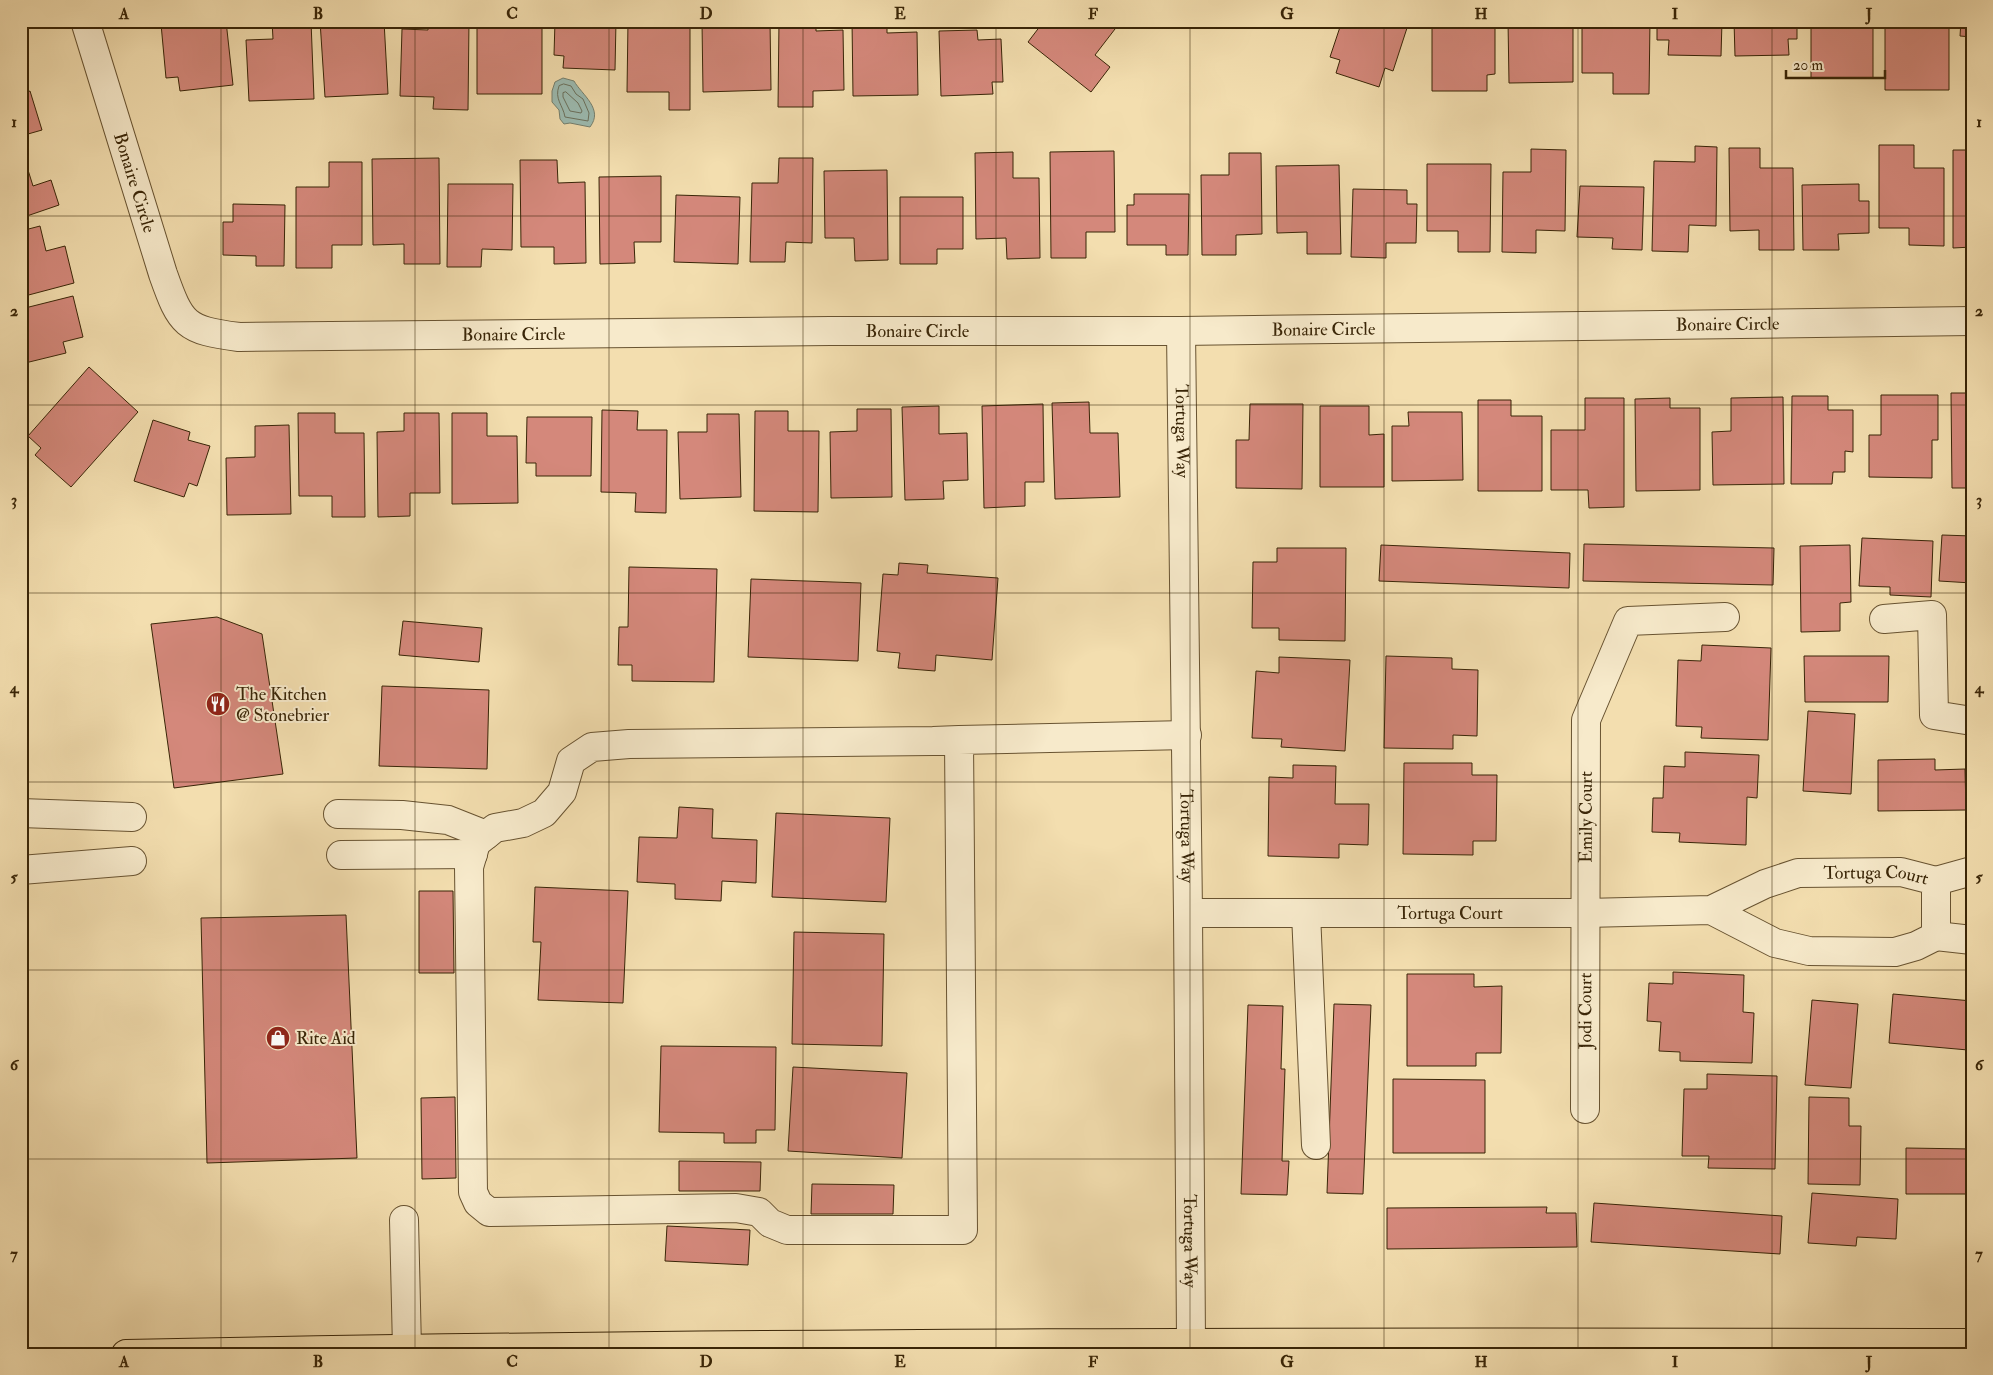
<svg xmlns="http://www.w3.org/2000/svg" width="1993" height="1375" viewBox="0 0 1993 1375" font-family="'IM FELL Double Pica',serif">
<style>
.water{fill:#9cbbb1;stroke:#747f6d}
.lines{fill:none;stroke-linecap:round;stroke-linejoin:round}
.shore{stroke:#6a705c;stroke-width:1}
.building{fill:#d4887b;stroke:#392507}
.minor-casing{stroke:#685331;stroke-width:30}
.major-casing{stroke:#392507;stroke-width:30}
.minor{stroke:#f7eacb;stroke-width:28}
.major{stroke:#f3deaf;stroke-width:28}
.grid{fill:none;stroke:#392507;stroke-width:1;stroke-opacity:0.55}
.labels{text-anchor:middle;dominant-baseline:central;stroke-width:4;stroke-linejoin:round;paint-order:stroke}
.street-label{font-size:18px;fill:#392507;stroke:#f7eacb}
.poi-label{font-size:18px;fill:#392507;stroke:#f7eacb;text-anchor:start}
.neatline{fill:none;stroke:#392507;stroke-width:2}
.grid-label{font-size:16px;text-anchor:middle;font-weight:bold;fill:#392507}
</style>
<rect width="100%" height="100%" fill="#f3deaf"/>
<filter id="stains"><feTurbulence type="fractalNoise" baseFrequency=".004" numOctaves="4"/><feColorMatrix values="0 0 0 0 .2 0 0 0 0 .09 0 0 0 0 .02 0 0 0 .5 -.17"/></filter>
<radialGradient id="worn" r=".72"><stop offset=".6" stop-color="#630" stop-opacity="0"/><stop offset="1" stop-color="#630" stop-opacity=".3"/></radialGradient>
<path class="water" d="M563,78l11,3c8,14 30,28 16,46l-20,-4 -6,1 -4,-5 -1,-9 -7,-8v-11l3,-9z"/>
<g class="lines">
<path class="shore" d="M564,84l7,2 5,8 7,5 6,14 -1,8 -23,-4c-2,-12 -11,-18 -6,-31z
M566,92l12,11 4,8 -1,2 -11,-2 -7,-14v-4z"/>
</g>
<path class="building" d="M182,21h44l7,64 -53,6 -2,-14 -12,1 -5,-54z
M272,21h39l3,78 -65,2 -3,-61 27,-1z
M320,21h64l4,73 -63,3z
M428,21h41l-1,89 -35,-1 1,-12 -34,-1 2,-67 26,1z
M477,21h36v6h29v67h-65z
M555,21h61l-1,49 -52,-2 1,-12 -10,-1z
M628,21h37v6h25v83h-21v-18h-42z
M730,21h40l1,69 -68,2 -1,-69z
M779,21h37v10l27,-1 1,60 -31,1v16h-35z
M852,21h35v12l30,-1 1,63 -65,1z
M1044,21h60l11,8 -20,26 15,12 -19,25 -63,-50z
M1342,21h45l20,7 -14,43 -8,-3 -6,19 -43,-14 4,-13 -10,-3z
M1508,21h65v61l-64,1z
M1582,21h68l-1,73h-36v-21h-31z
M1657,21h65l-1,35 -53,-1 1,-15h-12z
M1734,21h63v18h-9l1,16 -54,1z
M1811,21h62v57h-62z
M1885,21h64v69h-64z
M1961,21h11v16l-12,-1z
M1495,25v49l-8,1v16h-55v-65z
M977,30l1,10 23,-1 2,43h-11l1,12 -52,2 -2,-65z
M30,91l12,39 -21,6v-42z
M1879,145h35v23h30v78l-35,-1v-17h-30z
M1695,146l22,1 -1,79 -27,-1 -1,27 -36,-1 2,-90 41,1z
M1729,148h31v20h33l1,82h-35v-20l-29,1z
M1531,149l35,1 -1,81 -29,-1v23l-34,-1 1,-80h28z
M1953,150h19v97l-19,1z
M1114,151l1,81h-29v26h-35l-1,-106z
M1013,152v26h26l1,80 -33,1 -1,-21 -30,1 -1,-86z
M1229,153h32l1,81 -26,1v20h-34l-1,-80h28z
M21,154h2l10,32 18,-6 8,25 -38,13z
M439,158l1,106h-36v-20l-31,1 -1,-86z
M779,158h34l-1,85 -26,-1 -1,20h-35l2,-79h26z
M520,160h37l1,23 27,-1 1,81 -32,1v-17h-33z
M329,162h33v83h-30v23h-36v-81h33z
M1427,164h64l-1,88h-32v-21h-31z
M1339,165l2,89h-34v-22l-30,1 -1,-67z
M887,170l1,90 -33,1 -1,-23h-29l-1,-67z
M661,176v66h-27l1,21 -35,1 -1,-87z
M448,184h65l-1,66 -30,-1 -1,18h-34z
M1859,184v17h10v32l-31,1 1,16h-36l-1,-65z
M1580,186l64,1 -2,63 -30,-1 1,-11 -36,-1z
M1353,189l54,1v14h10l-1,39h-30v15l-35,-1z
M1134,194h55l-1,61h-22v-10h-39v-40h7z
M676,195l64,2 -2,67 -64,-2z
M900,197h63v52h-26v15h-37z
M233,204l52,1 -1,61h-28v-10l-33,-1v-33h10z
M40,226l6,25 19,-5 9,37 -53,14v-66z
M73,296l10,41 -20,5 3,11 -45,11v-55z
M89,367l49,45 -67,75 -36,-32 6,-7 -13,-12z
M1951,393h21v95h-20z
M1881,395h57v45h-6v38l-63,-1v-42h12z
M1792,396h36v14h25v42l-8,-1v21h-12l-1,12h-41z
M1783,397l1,87 -71,1 -1,-53 19,-1v-33z
M1585,398h39v109l-35,1 -1,-18h-37v-60h34z
M1670,398v10h30v82l-64,1 -1,-92z
M1478,400h33v16h31v75h-64z
M1089,402l1,31h28l2,64 -65,2 -3,-96z
M1043,404l1,78h-19v24l-41,2 -2,-102z
M1250,404h53l-1,85 -66,-1v-48h13z
M939,406v28l28,-1 1,47 -25,1 1,18 -39,1 -3,-93z
M1320,406h49v29l15,-1v53h-64z
M857,409h34l1,88 -61,1 -1,-66 27,-1z
M602,410l36,1 -1,19h30l-1,83 -31,-1 1,-19 -35,-1z
M755,411h33v20h31l-1,81 -64,-1z
M1408,412h54l1,68 -71,1v-55h17z
M298,413h37v20h29l1,84h-33v-21h-33z
M404,413h35l1,80h-30v23l-32,1 -1,-85 27,-1z
M452,413h35v23h30l1,67 -66,1z
M707,414h32l2,83 -61,2 -2,-67h29z
M527,417h65l-1,59h-55v-13h-10z
M153,420l37,12 -2,8 22,6 -13,40 -8,-3 -5,14 -50,-16z
M289,425l2,89 -64,1 -1,-57 29,-1v-31z
M1942,535l30,1v47l-33,-2z
M1862,538l71,3 -2,56 -41,-2v-8l-31,-1z
M1584,544l190,4 -1,37 -190,-4z
M1381,545l189,8 -1,35 -190,-7z
M1850,545l1,57 -11,1v28l-39,1 -1,-86z
M1277,548h69l-1,93 -66,-1v-12h-27l1,-66h24z
M899,563l29,2 -1,8 71,5 -6,82 -56,-5 -1,16 -37,-3 2,-15 -23,-2 6,-77 15,1z
M629,567l88,2 -3,113 -82,-1v-16h-14l1,-38h9z
M751,579l110,4 -3,78 -110,-4z
M217,617l45,17 21,140 -109,14 -23,-164z
M403,621l79,7 -3,34 -80,-7z
M1702,645l69,3 -3,92 -67,-2 1,-11 -26,-1 2,-66 23,1z
M1386,656l66,2v11l26,1 -1,66 -24,-1v14l-69,-1z
M1804,656h85l-1,46h-83z
M1279,657l71,3 -5,91 -64,-4 1,-8 -30,-1 4,-67 23,2z
M382,686l107,4 -2,79 -108,-3z
M1808,711l47,3 -4,80 -48,-3z
M1685,752l74,3 -2,43 -10,-1 -1,48 -67,-3 1,-9 -28,-1 1,-34h10l1,-32 21,1z
M1935,759v11l30,-1 1,41 -88,1v-51z
M1404,763h68v12h25l-1,66h-23v14l-70,-1z
M1293,765l43,1 -1,38h34l-1,41 -29,-1v14l-71,-2 1,-79 24,1z
M679,807l34,2 -1,29 45,2 -1,43 -34,-2 -1,20 -46,-2v-15l-38,-2 2,-45 38,1z
M776,813l114,5 -4,84 -114,-5z
M535,887l93,4 -5,112 -85,-3 3,-58h-8z
M419,891h34l1,82h-35z
M346,915l11,243 -150,5 -6,-245z
M794,932l90,2 -2,112 -90,-2z
M1673,972l71,3 -1,37 11,1 -2,50 -72,-2v-9l-21,-1 2,-29 -14,-1 2,-38 24,1z
M1407,974h67v13l28,-1 -1,67h-25v13h-69z
M1893,994l79,7 -4,49 -79,-7z
M1812,1000l46,4 -7,84 -46,-3z
M1334,1004l37,1 -8,189 -36,-1z
M1248,1005l35,1 -2,63h4l-3,92h7l-2,34 -46,-1z
M661,1046l115,1 -1,83h-19v13h-32v-10l-65,-1z
M793,1067l114,6 -5,85 -114,-7z
M1707,1074l70,2 -2,93 -67,-1 1,-12h-27l2,-67h23z
M1393,1079l92,1v73h-92z
M455,1097l1,81 -34,1 -1,-81z
M1809,1097l40,1v28h12l-1,59 -52,-1z
M1906,1148l66,1v45h-66z
M679,1161l82,1 -1,29h-81z
M812,1184l82,1 -1,29h-82z
M1812,1193l86,6 -2,40 -39,-2 -1,9 -48,-3z
M1594,1203l188,13 -2,38 -189,-12z
M1547,1207l-1,6h30l1,34 -190,2v-41z
M667,1226l83,4 -2,35 -83,-4z"/>
<g class="lines">
<g class="minor-casing">
<g id="minor">
<path id="s1" d="M85,21l78,253c18,51 22,56 76,63l591,-6h351l791,-10"/>
<path id="s2" d="M1181,331l7,582 3,428"/>
<path d="M1884,619l48,-4 2,100 38,6"/>
<path d="M959,740l4,490h-176l-17,-7 -11,-11 -23,-4 -247,4 -11,-9 -5,-11 -4,-325 7,-24 19,-15 28,-5 21,-10 18,-21 9,-31 21,-14 37,-3 304,-3 26,-1 228,-5"/>
<path d="M21,813l111,4"/>
<path d="M338,814l64,1 46,5 38,15"/>
<path d="M341,855l132,-1"/>
<path d="M21,870l111,-9"/>
<path d="M1936,881l36,-10"/>
<path id="s3" d="M1188,913h397l126,-3 54,-26 33,-11 103,-1 35,9v55l-20,10 -21,6 -86,-1 -34,-8 -64,-33"/>
<path d="M1306,913l10,232"/>
<path d="M1936,936l36,4"/>
<path id="s4" d="M1585,1109l1,-389 42,-99 97,-4"/>
<path d="M404,1220l3,128"/>
</g>
</g>
<g class="major-casing">
<path id="major" d="M126,1354c615,-13 1230,-12 1846,-11"/>
</g>
<use href="#minor" class="minor"/>
<use href="#major" class="major"/>
</g>
<path class="grid" d="M221,21v1333M415,21v1333M609,21v1333M803,21v1333M996,21v1333M1190,21v1333M1384,21v1333M1578,21v1333M1772,21v1333M21,216h1951M21,405h1951M21,593h1951M21,782h1951M21,970h1951M21,1159h1951"/>
<defs>
<g id="restaurant-disc" transform="scale(1.25)"><circle r="9.5" fill="#8f2418" stroke="#f7eacb"/><path d="M-5-6h1v4h1v-4h1v4h1v-4h1v5L-1.5 .5V6h-2V.5L-5-1ZM5-6V6H3V1.5H1.5Q1.5-4 5-6Z" fill="#fff"/></g>
<g id="shop-disc" transform="scale(1.25)"><circle r="9.5" fill="#8f2418" stroke="#f7eacb"/><path d="M-5-2.5h2.3a2.7 3.5 0 0 1 5.4 0H5L5.5 6h-11ZM-1.5-2.5h3a1.5 2.3 0 0 0-3 0Z" fill="#fff"/></g>
</defs>
<g fill-rule="evenodd">
<use href="#restaurant-disc" x="218" y="704"/>
<use href="#shop-disc" x="278" y="1038"/>
</g>
<g class="labels">
<g class="street-label">
<text stroke="none"><textPath href="#s1" startOffset="169">Bonaire Circle</textPath></text>
<text stroke="none"><textPath href="#s1" startOffset="1862">Bonaire Circle</textPath></text>
<text stroke="none"><textPath href="#s1" startOffset="1458">Bonaire Circle</textPath></text>
<text stroke="none"><textPath href="#s1" startOffset="1052">Bonaire Circle</textPath></text>
<text stroke="none"><textPath href="#s1" startOffset="648">Bonaire Circle</textPath></text>
<text stroke="none"><textPath href="#s2" startOffset="100">Tortuga Way</textPath></text>
<text stroke="none"><textPath href="#s4" startOffset="292">Emily Court</textPath></text>
<text stroke="none"><textPath href="#s2" startOffset="505">Tortuga Way</textPath></text>
<text stroke="none"><textPath href="#s3" startOffset="696">Tortuga Court</textPath></text>
<text stroke="none"><textPath href="#s3" startOffset="262">Tortuga Court</textPath></text>
<text stroke="none"><textPath href="#s4" startOffset="98">Jodi Court</textPath></text>
<text stroke="none"><textPath href="#s2" startOffset="910">Tortuga Way</textPath></text>
</g>
<g class="poi-label">
<text x="236" y="694">The Kitchen<tspan x="236" dy="21">@ Stonebrier</tspan></text>
<text x="296" y="1038">Rite Aid</text>
</g>
</g>
<rect width="1993" height="1375" fill="none" stroke="#f3deaf" stroke-width="55"/>
<path d="M1786 70v8h99v-8" fill="none" stroke="#392507" stroke-width="2.5"/>
<text x="1793" y="70" font-size="15" fill="#392507" stroke="#f7eacb" stroke-width="4" paint-order="stroke">20 m</text>
<rect x="28" y="28" width="1938" height="1320" class="neatline"/>
<g class="grid-label">
<text x="124" y="19">A</text>
<text x="318" y="19">B</text>
<text x="512" y="19">C</text>
<text x="706" y="19">D</text>
<text x="900" y="19">E</text>
<text x="1093" y="19">F</text>
<text x="1287" y="19">G</text>
<text x="1481" y="19">H</text>
<text x="1675" y="19">I</text>
<text x="1869" y="19">J</text>
<text x="14" y="127">1</text>
<text x="1979" y="127">1</text>
<text x="14" y="316">2</text>
<text x="1979" y="316">2</text>
<text x="14" y="505">3</text>
<text x="1979" y="505">3</text>
<text x="14" y="693">4</text>
<text x="1979" y="693">4</text>
<text x="14" y="882">5</text>
<text x="1979" y="882">5</text>
<text x="14" y="1070">6</text>
<text x="1979" y="1070">6</text>
<text x="14" y="1259">7</text>
<text x="1979" y="1259">7</text>
<text x="124" y="1367">A</text>
<text x="318" y="1367">B</text>
<text x="512" y="1367">C</text>
<text x="706" y="1367">D</text>
<text x="900" y="1367">E</text>
<text x="1093" y="1367">F</text>
<text x="1287" y="1367">G</text>
<text x="1481" y="1367">H</text>
<text x="1675" y="1367">I</text>
<text x="1869" y="1367">J</text>
</g>
<rect width="100%" height="100%" filter="url(#stains)"/>
<rect width="100%" height="100%" fill="url(#worn)"/>
</svg>
